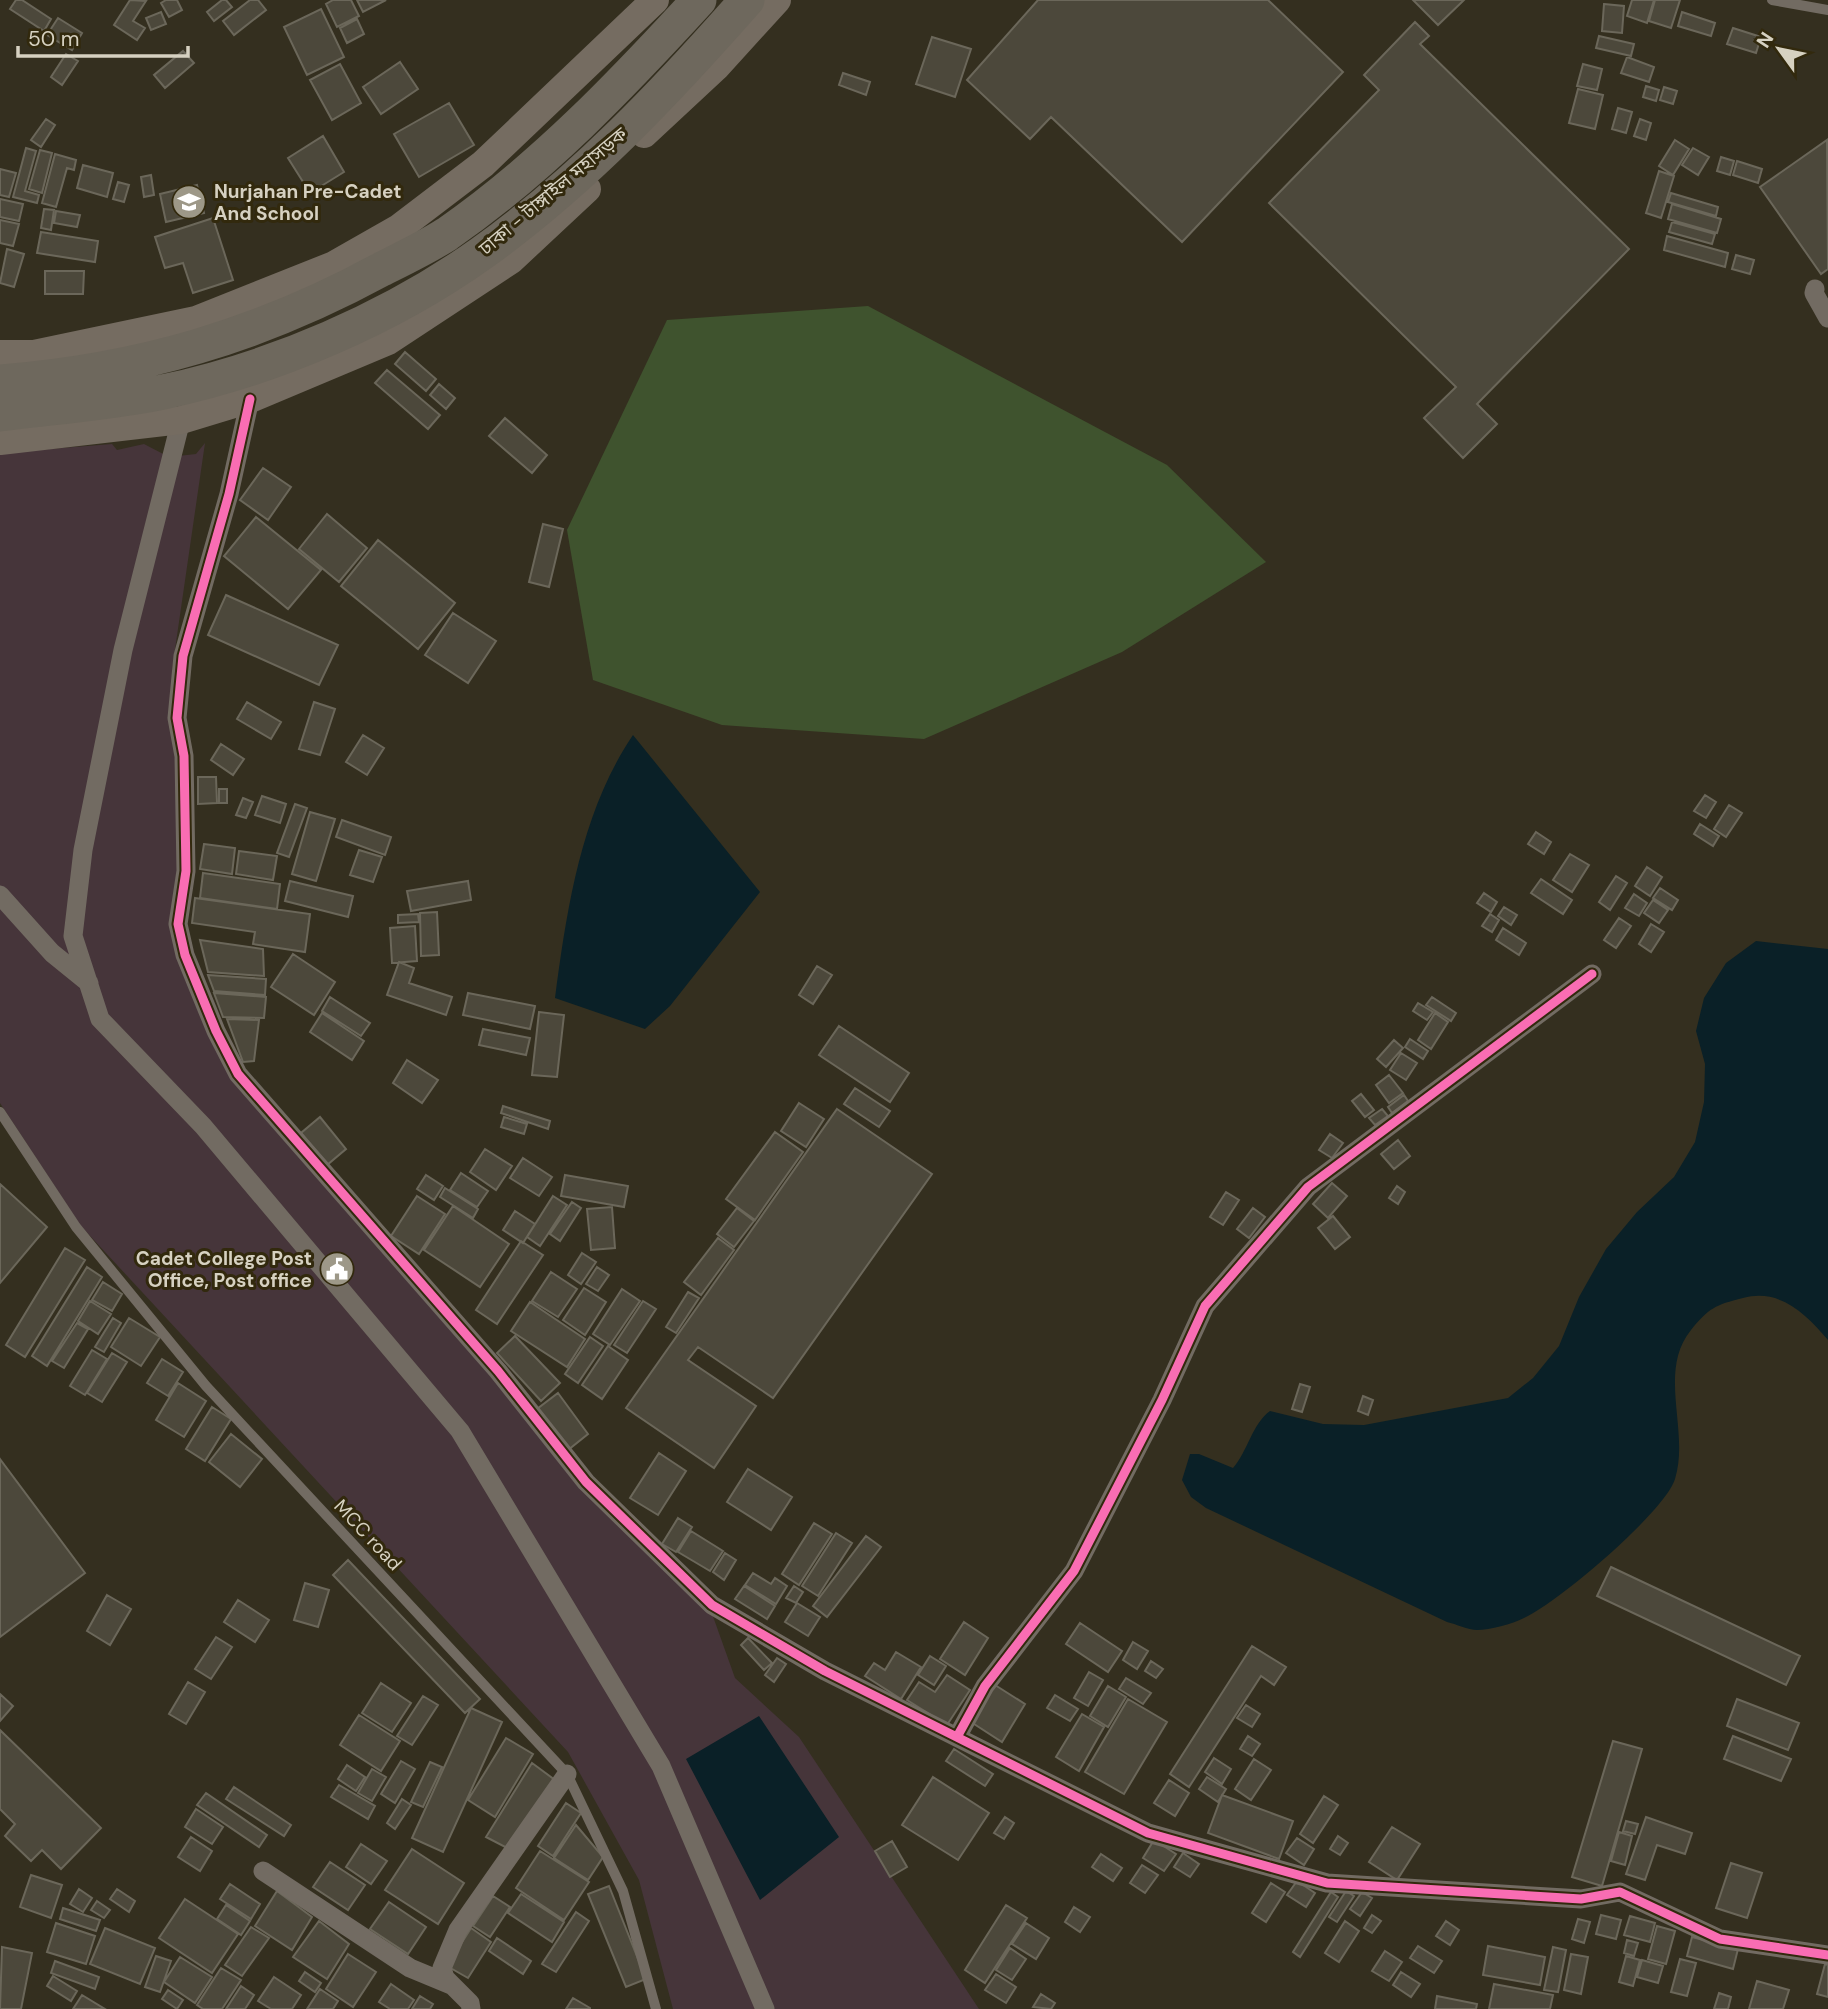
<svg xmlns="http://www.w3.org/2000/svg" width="1828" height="2009" viewBox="0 0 1828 2009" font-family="'DM Sans','Noto Sans Bengali',sans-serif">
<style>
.education{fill:#46353a}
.green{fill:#3f532e}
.water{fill:#0a2027}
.building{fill:#4c483b;stroke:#6b675a;stroke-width:2}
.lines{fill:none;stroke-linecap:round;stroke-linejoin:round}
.lane{stroke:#726b62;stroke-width:10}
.street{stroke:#726b62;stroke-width:19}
.secondary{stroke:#756c61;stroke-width:28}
.highway{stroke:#6e685d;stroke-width:35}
.cycleway-casing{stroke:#32290d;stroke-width:13}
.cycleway{stroke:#f96db3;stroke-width:9}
.labels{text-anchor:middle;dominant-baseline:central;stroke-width:6;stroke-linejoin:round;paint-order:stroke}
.poi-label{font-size:19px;font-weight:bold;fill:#d6d1c1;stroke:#32290d;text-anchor:start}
.street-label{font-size:19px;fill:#d6d1c1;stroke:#32290d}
</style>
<rect width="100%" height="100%" fill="#342f1f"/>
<path class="education" d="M205,443l-33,227 8,87 1,114 -9,55 61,150 477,532 25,70 64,59 180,272h-306l-34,-129 -71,-128 -488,-527 -80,-122v-650l112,-9 5,6 27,-6 25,13 27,-3z"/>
<path class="green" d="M868,306l299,159 99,97 -144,90 -198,87 -202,-14 -129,-45 -26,-150 100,-210z"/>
<path class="water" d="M633,735l127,157 -90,114 -25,23 -90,-31c12,-90 26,-186 78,-263z
M1756,941l72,8v391c-22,-26 -48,-52 -85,-42 -28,7 -34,10 -52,32 -34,42 -1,101 -16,149 -10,33 -119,125 -151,139 -12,6 -34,12 -47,12 -9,0 -21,-6 -30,-8l-241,-114 -15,-11 -9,-17 8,-26h9l34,14c15,-17 19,-44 37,-57l53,13 41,1 144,-27 25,-20 26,-32 20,-49 27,-48 31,-37 37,-35 21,-35 9,-40 1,-38 -9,-33 8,-33 22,-35z
M759,1716l80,121 -79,63 -74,-141z"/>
<path class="building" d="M16,0h6l29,19 -7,12 -34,-22z
M130,0l16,1 -13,20 12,7 -8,12 -23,-15z
M166,0h11l5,10 -13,7 -8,-14z
M222,0h4l6,7 -18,14 -7,-9z
M250,0h8l8,10 -32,25 -11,-14z
M333,0h18l8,16 -22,11 -11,-23z
M357,0h29l-23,12z
M1038,0h230l75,72 -161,170 -131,-125 -21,22 -63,-59z
M1413,0h51l-26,25z
M1632,0h22l-7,23 -20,-7z
M1655,0h25l-9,28 -22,-7z
M1604,4l20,2 -2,27 -20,-2z
M321,9l23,48 -37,18 -23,-48z
M161,12l5,12 -15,6 -5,-12z
M1682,12l33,11 -4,13 -33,-10z
M58,18l24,15 -10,17 -25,-15z
M357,19l7,15 -17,9 -7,-15z
M1415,22l14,14 -9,8 209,205 -152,155 20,20 -34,34 -39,-40 32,-31 -187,-184 110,-113 -15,-15z
M1733,28l28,9 -5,16 -29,-9z
M1599,36l35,8 -3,12 -35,-8z
M932,37l39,12 -16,48 -39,-13z
M183,51l11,12 -29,25 -11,-13z
M66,54l12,7 -16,24 -11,-8z
M1627,57l27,10 -5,15 -28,-9z
M400,62l18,27 -37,25 -18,-27z
M340,64l21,39 -29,17 -22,-40z
M1583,64l19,5 -5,21 -20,-4z
M843,73l27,9 -4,13 -27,-10z
M1646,86l13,4 -3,11 -13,-4z
M1664,87l13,4 -4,13 -13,-4z
M1578,89l25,6 -8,34 -26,-6z
M449,103l25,42 -55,32 -25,-43z
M1618,108l14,4 -6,21 -14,-4z
M46,119l9,6 -14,22 -10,-7z
M1640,119l11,4 -5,17 -12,-4z
M323,136l21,36 -34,21 -22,-35z
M1675,140l14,9 -16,26 -14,-9z
M1827,140l1,129 -7,5 -61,-87z
M26,148l10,3 -11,40 14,4 -2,8 -24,-6z
M1693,148l16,9 -11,18 -16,-10z
M40,150l12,3 -10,40 -13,-4z
M55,154l21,6 -2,10 -7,-2 -11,39 -14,-4z
M1721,157l13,4 -4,14 -13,-4z
M1737,161l25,8 -4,14 -25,-8z
M83,165l30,8 -6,24 -30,-9z
M0,169l16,4 -7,24 -9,-2z
M1659,171l15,5 -13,42 -15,-5z
M151,175l3,20 -10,2 -3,-20z
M118,182l11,3 -5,17 -11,-3z
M197,185l7,28 -38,9 -6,-28z
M1671,193l47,14 -2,9 -48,-14z
M0,199l23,5 -4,17 -19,-4z
M1672,204l49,15 -4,14 -49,-14z
M44,209l10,1 -3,20 -10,-2z
M56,211l24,4 -3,12 -23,-4z
M213,218l20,62 -40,13 -10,-30 -18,5 -10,-31z
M0,220l19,4 -6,22 -13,-3z
M1672,222l43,12 -3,10 -43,-12z
M41,232l57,9 -3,21 -58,-9z
M1667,236l61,17 -3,14 -61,-17z
M7,249l17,5 -10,33 -14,-4z
M1736,255l18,5 -4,14 -18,-5z
M45,271h39l-1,23h-38z
M405,352l31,27 -10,12 -31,-27z
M387,370l53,45 -12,14 -53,-46z
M439,384l16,14 -9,11 -16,-14z
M505,418l42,37 -15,18 -43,-37z
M263,468l28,19 -23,33 -28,-20z
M327,514l40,34 -28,34 -40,-33z
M256,517l65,53 -33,39 -64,-53z
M543,524l20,5 -14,58 -20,-5z
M378,540l77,63 -37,46 -77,-63z
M226,595l112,50 -19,40 -111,-50z
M453,613l43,28 -28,42 -43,-28z
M247,702l34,20 -10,17 -34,-20z
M314,702l21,7 -15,46 -21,-6z
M363,735l21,13 -17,27 -21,-13z
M221,744l23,15 -11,16 -22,-15z
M198,777h18l1,26 -19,1z
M219,789h8v14h-8z
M1705,795l11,7 -10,16 -12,-7z
M262,796l24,8 -6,19 -25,-8z
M243,798l10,4 -7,16 -10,-3z
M295,804l12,4 -18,49 -12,-4z
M1729,805l13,8 -16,24 -12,-8z
M310,812l25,7 -19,62 -24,-7z
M342,820l49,17 -6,18 -49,-18z
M1700,824l19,12 -6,10 -19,-12z
M1536,832l15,10 -7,12 -16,-10z
M204,844l31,4 -3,26 -32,-5z
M359,850l23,7 -9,25 -23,-7z
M239,851l38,5 -4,24 -37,-6z
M1570,854l19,11 -17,27 -19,-12z
M1647,867l15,10 -12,19 -15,-10z
M203,873l77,11 -3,25 -77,-11z
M1616,876l11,7 -17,27 -11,-8z
M1541,879l31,21 -9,14 -32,-21z
M290,881l63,15 -5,21 -63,-16z
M468,881l3,19 -60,11 -4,-20z
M1660,888l18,12 -6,10 -19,-12z
M1484,893l13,9 -6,10 -14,-9z
M1634,894l13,9 -8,13 -14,-8z
M195,898l115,16 -5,38 -52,-8 2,-12 -63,-9z
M1653,900l15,10 -9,13 -15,-10z
M1504,907l13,8 -6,10 -13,-9z
M437,912l2,43 -18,1 -1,-43z
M418,914l1,8 -21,1v-8z
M1490,914l9,6 -7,12 -10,-6z
M1619,918l12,8 -15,22 -12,-8z
M1651,924l13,8 -13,20 -12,-8z
M415,926l2,35 -25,2 -2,-35z
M1503,928l23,15 -7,12 -23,-15z
M200,940l63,9 1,27 -56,-4z
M293,954l42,28 -21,33 -43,-28z
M399,962l15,6 -5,15 43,14 -6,18 -59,-20z
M817,966l15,9 -19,29 -14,-9z
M208,975l58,4 -1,16 -51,-4z
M214,993l52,4 -2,21 -41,-1z
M468,993l67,13 -5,23 -67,-14z
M330,997l40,26 -9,13 -39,-25z
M1432,997l24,16 -5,8 -25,-16z
M1418,1003l15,9 -6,8 -14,-9z
M539,1012l25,3 -7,62 -25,-2z
M322,1013l42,28 -12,19 -42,-28z
M1435,1013l13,9 -17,27 -13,-9z
M227,1019l32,1 -5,41 -11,1z
M839,1026l70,47 -19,29 -71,-47z
M483,1029l47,9 -4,17 -47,-10z
M1410,1039l18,12 -5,8 -18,-12z
M1394,1040l9,8 -17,19 -9,-8z
M1401,1053l16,10 -11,17 -16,-10z
M407,1060l31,20 -16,23 -29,-20z
M1389,1075l14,18 -14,10 -13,-18z
M855,1088l35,23 -11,16 -35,-23z
M1361,1094l13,16 -9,7 -13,-16z
M1404,1095l4,6 -16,12 -4,-6z
M799,1103l25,16 -18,28 -25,-16z
M503,1106l47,15 -2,8 -47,-16z
M837,1109l95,65 -159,224 -75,-51 -10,13 68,46 -42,62 -88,-60z
M1382,1109l6,7 -13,9 -6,-7z
M320,1117l26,32 -19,16 -26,-32z
M504,1117l23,7 -3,10 -23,-7z
M775,1132l28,20 -48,68 -29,-21z
M1330,1134l13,9 -11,15 -13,-8z
M1398,1140l12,16 -16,13 -13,-15z
M485,1149l27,17 -16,24 -26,-18z
M523,1158l29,19 -13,19 -29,-18z
M461,1173l27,18 -11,16 -27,-17z
M426,1175l17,11 -9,14 -17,-11z
M565,1175l63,11 -4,21 -63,-11z
M1332,1183l15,13 -19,22 -15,-14z
M0,1184l47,43 -47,56z
M1397,1186l8,6 -7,12 -9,-6z
M445,1188l33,21 -5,9 -33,-21z
M1226,1192l13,8 -16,25 -13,-8z
M417,1196l28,18 -26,40 -28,-18z
M553,1196l14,9 -27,41 -13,-9z
M572,1202l9,6 -21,33 -10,-7z
M453,1206l56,38 -29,43 -56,-37z
M612,1207l3,41 -24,2 -4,-41z
M737,1208l17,13 -20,26 -17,-13z
M1253,1208l12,9 -16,21 -12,-9z
M515,1211l20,13 -12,19 -20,-13z
M1333,1216l17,21 -15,12 -17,-21z
M718,1238l16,12 -33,45 -17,-13z
M521,1241l22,14 -46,69 -21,-14z
M65,1248l20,12 -60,97 -19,-12z
M582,1253l14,9 -15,22 -13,-9z
M87,1267l15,10 -55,89 -15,-10z
M597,1267l12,8 -11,16 -12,-7z
M551,1272l26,17 -19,28 -26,-16z
M103,1282l19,12 -10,17 -20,-11z
M584,1288l22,14 -21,33 -22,-15z
M622,1289l18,12 -30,44 -17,-11z
M688,1292l11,6 -23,35 -10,-6z
M90,1301l21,13 -13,20 -20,-13z
M643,1301l13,8 -29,44 -13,-8z
M530,1302l55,37 -18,28 -56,-36z
M113,1318l8,5 -17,29 -9,-5z
M129,1318l31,19 -19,29 -30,-19z
M77,1323l11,6 -24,39 -12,-7z
M515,1336l45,47 -19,18 -44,-48z
M590,1337l13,9 -25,37 -13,-9z
M608,1346l20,14 -26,39 -20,-14z
M92,1350l15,9 -22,36 -15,-9z
M112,1353l15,9 -25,40 -15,-9z
M162,1359l21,13 -15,24 -21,-13z
M178,1383l28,18 -22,36 -28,-17z
M1300,1384l10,3 -8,25 -10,-3z
M558,1393l30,41 -20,16 -31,-41z
M1363,1396l10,4 -5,15 -10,-4z
M212,1407l19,12 -26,42 -19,-12z
M231,1434l31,25 -22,28 -31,-25z
M659,1453l27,18 -28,44 -28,-17z
M0,1459l85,114 -85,64z
M748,1469l44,28 -21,33 -44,-28z
M678,1518l14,9 -16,25 -14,-8z
M814,1523l18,11 -33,51 -17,-11z
M691,1531l32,20 -13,20 -32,-19z
M836,1533l16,10 -34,53 -16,-10z
M866,1536l15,11 -54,70 -14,-11z
M725,1553l11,7 -12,20 -11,-8z
M348,1560l132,139 -15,14 -132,-138z
M1611,1567l189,89 -14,29 -189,-89z
M753,1573l18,11 4,-6 12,8 -11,18 -31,-19z
M305,1583l24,7 -11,37 -24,-7z
M744,1586l31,20 -8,13 -32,-20z
M794,1586l9,6 -7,11 -10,-5z
M107,1595l24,14 -21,36 -23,-14z
M238,1600l31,20 -14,22 -31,-20z
M797,1603l23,14 -12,19 -23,-14z
M964,1622l24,16 -23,37 -25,-16z
M1080,1623l42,28 -14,21 -42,-28z
M216,1637l16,10 -21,32 -16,-10z
M748,1638l24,25 -8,7 -23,-25z
M1133,1642l15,9 -11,18 -14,-9z
M1252,1646l34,21 -12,18 -13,-9 -72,111 -19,-13z
M896,1652l25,15 -20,32 -36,-23 9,-13 11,7z
M930,1656l16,10 -12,19 -16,-10z
M777,1658l9,6 -12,18 -9,-7z
M1151,1661l12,8 -7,9 -11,-7z
M1089,1672l14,8 -15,26 -14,-8z
M947,1675l23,15 -23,35 -40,-25 12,-18 16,10z
M1126,1678l25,15 -8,11 -24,-15z
M188,1682l17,10 -19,32 -17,-10z
M381,1683l30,20 -19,29 -30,-19z
M995,1685l30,19 -23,38 -31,-20z
M1108,1686l18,11 -18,30 -18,-11z
M0,1694l13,12 -13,15z
M1055,1695l23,14 -8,12 -23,-13z
M423,1696l15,9 -26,40 -15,-9z
M1128,1699l39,23 -43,72 -39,-22z
M1737,1699l62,24 -11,27 -61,-24z
M1246,1705l14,9 -8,13 -15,-9z
M471,1708l31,14 -59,130 -31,-14z
M1082,1714l22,13 -25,44 -23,-14z
M359,1715l41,26 -19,30 -41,-26z
M0,1730l101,98 -40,41 -19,-19 -11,11 -26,-25 10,-12 -15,-15z
M1248,1736l12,8 -8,12 -12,-7z
M1733,1736l58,23 -10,22 -57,-22z
M506,1738l27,16 -38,63 -27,-17z
M1613,1741l29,8 -40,137 -30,-9z
M954,1749l39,25 -8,12 -39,-25z
M1214,1758l17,11 -9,15 -17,-12z
M1254,1759l17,11 -20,30 -16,-11z
M401,1761l14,8 -20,34 -14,-9z
M430,1762l12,5 -19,40 -12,-5z
M532,1763l23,17 -46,69 -23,-12z
M347,1765l18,12 -9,14 -18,-12z
M372,1769l14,8 -14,24 -14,-8z
M933,1777l56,36 -31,47 -56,-35z
M1207,1777l19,12 -8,13 -19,-13z
M1169,1780l20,13 -14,23 -21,-13z
M339,1785l36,21 -7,13 -37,-22z
M234,1787l57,38 -7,11 -58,-37z
M206,1793l61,42 -8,12 -62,-42z
M1222,1795l71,26 -14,38 -71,-26z
M1324,1796l14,9 -25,38 -13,-9z
M402,1799l9,6 -16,24 -8,-6z
M566,1803l15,10 -28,43 -15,-10z
M196,1809l27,18 -11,17 -27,-17z
M1005,1817l9,6 -10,16 -10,-6z
M1646,1817l46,16 -7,21 -28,-9 -12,35 -19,-6z
M1626,1821l12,3 -3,10 -12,-3z
M576,1825l27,32 -15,23 -34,-22z
M1392,1827l28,17 -23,36 -28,-18z
M1619,1832l13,4 -7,29 -14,-4z
M1338,1836l10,7 -8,12 -10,-6z
M191,1837l21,14 -12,20 -22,-14z
M1297,1838l17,11 -10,16 -18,-12z
M1154,1840l22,14 -12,17 -21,-13z
M892,1841l15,26 -17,10 -15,-26z
M361,1844l26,17 -16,23 -25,-17z
M412,1849l52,34 -26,41 -53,-34z
M540,1851l49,31 -25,38 -48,-32z
M1183,1853l16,11 -9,13 -16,-10z
M1101,1854l21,14 -9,13 -21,-14z
M330,1862l35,23 -17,25 -35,-23z
M1731,1863l31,10 -15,45 -31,-10z
M1142,1865l16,10 -13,18 -15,-10z
M31,1875l31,10 -11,33 -31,-11z
M1297,1881l18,12 -9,14 -19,-12z
M1271,1883l14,9 -19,30 -14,-9z
M230,1884l30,20 -9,15 -31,-20z
M609,1886l37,93 -20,8 -38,-93z
M79,1889l13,9 -9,14 -13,-8z
M117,1889l18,12 -6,11 -19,-13z
M277,1891l35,26 -20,33 -37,-24z
M1346,1891l8,5 -17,26 -8,-5z
M1331,1892l7,5 -38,60 -7,-5z
M1362,1892l10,6 -12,18 -10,-7z
M521,1894l43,28 -12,20 -44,-29z
M493,1896l17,11 -20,30 -17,-11z
M185,1899l53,35 -26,39 -53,-35z
M97,1901l13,9 -6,8 -13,-8z
M389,1902l37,25 -18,27 -38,-25z
M226,1905l24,16 -9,14 -24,-16z
M1006,1905l21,13 -42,65 -20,-13z
M1074,1907l16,10 -10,15 -15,-10z
M63,1908l37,12 -4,11 -36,-12z
M576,1912l13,9 -33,51 -14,-8z
M1372,1915l9,6 -9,12 -8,-5z
M1601,1915l20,5 -5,19 -20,-5z
M1630,1916l25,7 -5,19 -26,-7z
M1578,1919l12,3 -6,21 -12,-4z
M319,1921l30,23 -22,35 -34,-22z
M1345,1921l14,10 -20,31 -14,-9z
M1446,1921l13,9 -9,15 -14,-9z
M56,1923l39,13 -9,28 -39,-12z
M1026,1923l23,15 -13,21 -24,-15z
M1657,1926l18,5 -9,33 -18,-5z
M251,1927l18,11 -27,38 -17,-11z
M105,1928l50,20 -15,36 -50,-20z
M471,1928l20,14 -23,36 -21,-12z
M1692,1937l46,12 -5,20 -46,-13z
M497,1938l34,23 -8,13 -34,-23z
M1627,1940l11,3 -4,13 -10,-3z
M1418,1946l24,15 -8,12 -24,-15z
M1488,1946l57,11 -5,28 -57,-10z
M2,1947l30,6 -11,56h-21z
M1553,1947l13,3 -8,42 -14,-2z
M1010,1948l16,11 -14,21 -16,-10z
M1385,1951l17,11 -13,19 -17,-10z
M348,1954l28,18 -23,35 -27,-18z
M1571,1954l17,3 -7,37 -17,-4z
M156,1956l15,5 -11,31 -15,-5z
M1626,1956l14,4 -7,26 -14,-4z
M180,1957l32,20 -17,26 -31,-21z
M1680,1959l16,4 -9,33 -16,-4z
M1642,1960l21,6 -5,17 -21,-6z
M55,1961l44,16 -4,12 -44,-16z
M1825,1964l3,1v32l-11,-3z
M221,1968l20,12 -19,29h-19l-6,-4z
M305,1972l16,11 -6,9 -16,-11z
M1401,1972l19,12 -9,13 -18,-12z
M996,1974l20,13 -10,16 -21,-13z
M53,1976l24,15 -6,10 -24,-15z
M274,1977l27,18 -9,14h-21l-13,-8z
M1757,1981l32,9 -6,19h-34z
M391,1984l23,16 -6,9h-18l-11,-7z
M1494,1984l59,11 -3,14h-61z
M241,1986l13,9 -9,14h-19z
M320,1989l18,12 -5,8h-26z
M168,1990l15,10 -6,9 -15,-10z
M1719,1993l12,4 -3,12h-14z
M1041,1994l14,9 -4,6 -18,-2z
M82,1995l23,14h-32z
M420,1996l13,8 -3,5h-18z
M1437,1996l40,8 -1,5h-41z
M573,1998l17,10v1h-24z"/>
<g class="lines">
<path class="lane" d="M1772,0l56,10
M0,1112l76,115 130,159 361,388 56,117 33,118"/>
<path class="street" d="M1815,289l-1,4 14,25
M250,399l-21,95 -46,162 -6,62 7,38 2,115 -8,53 7,31 31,76 22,43 260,297 88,111 126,123 113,66 323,162 179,50 254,16 39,-7 100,47 108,16
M181,420l-58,230 -40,200 -10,86 27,83 103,107 257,305 201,335 104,243
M0,895l52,58 37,30
M957,1737l28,-51 89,-115 88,-171 43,-94 103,-119 284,-213
M263,1871l147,97 41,17
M471,2009l-1,-6 -25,-25 -3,-10 16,-38 109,-156"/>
<path class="secondary" d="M644,134l72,-67 61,-67
M0,354h34l162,-34 138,-55 65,-37 84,-64 172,-164
M0,441l181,-21 69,-21 138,-58 123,-81 76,-71"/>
<path class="highway" d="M0,382c139,-11 259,-46 382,-113 22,-11 45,-22 65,-35 95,-66 175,-150 252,-234
M0,414c54,-7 110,-11 163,-22 110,-23 228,-74 319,-139 99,-71 185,-162 265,-253"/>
<g class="cycleway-casing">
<path id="cycleway" d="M250,399l-21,95 -46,162 -6,62 7,38 2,115 -8,53 7,31 31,76 22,43 260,297 88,111 126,123 113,66 323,162 179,50 254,16 39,-7 100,47 108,16
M957,1737l28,-51 89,-115 88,-171 43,-94 103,-119 284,-213"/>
</g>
<use href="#cycleway" class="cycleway"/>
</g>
<defs>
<g id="school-disc" transform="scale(1.75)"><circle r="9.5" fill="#9d9888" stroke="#32290d"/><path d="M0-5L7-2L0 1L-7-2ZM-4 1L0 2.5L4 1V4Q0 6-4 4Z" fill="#fff"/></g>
<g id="civic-disc" transform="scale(1.75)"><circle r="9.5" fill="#9d9888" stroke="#32290d"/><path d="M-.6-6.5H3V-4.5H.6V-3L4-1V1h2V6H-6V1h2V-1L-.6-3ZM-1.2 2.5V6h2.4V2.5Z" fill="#fff"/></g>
</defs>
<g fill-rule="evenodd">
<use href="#school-disc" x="189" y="202"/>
<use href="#civic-disc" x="337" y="1269"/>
</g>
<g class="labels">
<g class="poi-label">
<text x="214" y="191">Nurjahan Pre-Cadet<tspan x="214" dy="22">And School</tspan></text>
<text x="312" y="1258" text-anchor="end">Cadet College Post<tspan x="312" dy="22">Office, Post office</tspan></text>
</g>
<g class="street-label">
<text transform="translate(553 191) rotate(-40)">ঢাকা - টাঙ্গাইল মহাসড়ক</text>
<text transform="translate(368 1535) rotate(47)">MCC road</text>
</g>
</g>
<g transform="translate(1779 49) rotate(303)" stroke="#32290d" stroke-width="5" paint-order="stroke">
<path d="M0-5L12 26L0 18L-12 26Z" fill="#d6d1c1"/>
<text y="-10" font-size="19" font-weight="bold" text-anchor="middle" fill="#d6d1c1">N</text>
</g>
<path d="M18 46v10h170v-10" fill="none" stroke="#d6d1c1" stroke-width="3.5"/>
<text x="28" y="46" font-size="21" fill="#d6d1c1" stroke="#32290d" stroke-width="5" paint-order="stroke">50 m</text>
</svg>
